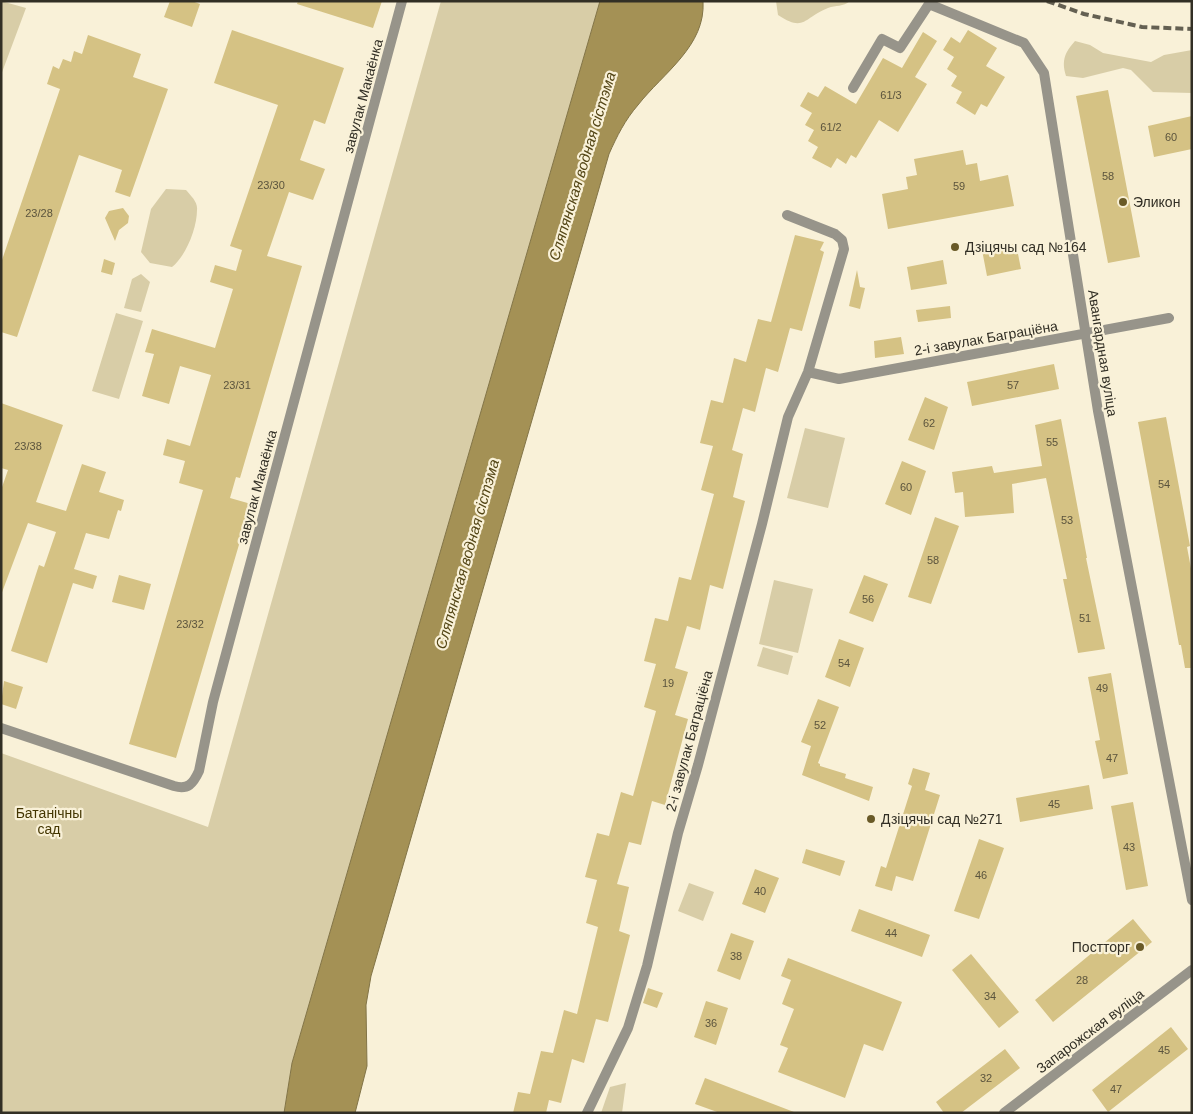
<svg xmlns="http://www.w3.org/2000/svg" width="1193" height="1114" viewBox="0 0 1193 1114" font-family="Arial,sans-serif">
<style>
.green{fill:#d8cda7}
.water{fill:#a49155;stroke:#827447}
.building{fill:#d5c284}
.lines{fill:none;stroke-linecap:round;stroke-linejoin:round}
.street{stroke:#97948a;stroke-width:10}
.rail{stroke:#646052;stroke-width:4;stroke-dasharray:8 4;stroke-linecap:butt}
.poi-dot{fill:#695a27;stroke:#f9f1d8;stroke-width:2}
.labels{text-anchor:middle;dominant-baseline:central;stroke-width:4.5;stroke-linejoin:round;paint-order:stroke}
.number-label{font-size:11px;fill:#5b543d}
.street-label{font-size:14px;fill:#322f25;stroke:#f9f1d8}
.poi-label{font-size:14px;fill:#322f25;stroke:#f9f1d8;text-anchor:start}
.park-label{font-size:14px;fill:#443602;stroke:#f9f1d8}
.water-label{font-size:15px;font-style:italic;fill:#534515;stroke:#f9f1d8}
</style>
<rect width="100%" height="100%" fill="#f9f1d8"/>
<path class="green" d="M1,1l25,7 -25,67z
M441,1h159l-308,1062 -8,50h-283v-360l207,74z
M776,1h74c-7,6 -14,4 -22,7 -24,9 -23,25 -50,7z
M1075,41l15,4 13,8 48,9 13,-7 28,-5v43l-39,-1 -22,-22 -8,-2 -40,10 -17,-2c-5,-15 -1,-24 9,-35z
M166,189l20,1c5,6 12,12 11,20 0,18 -11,46 -25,57l-22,-4 -9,-11 10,-43z
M141,274l9,8 -9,30 -17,-4 8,-29z
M116,313l27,8 -24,78 -27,-8z
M805,428l40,10 -17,70 -41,-10z
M774,580l39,9 -15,64 -39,-9z
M763,647l30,9 -5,19 -31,-9z
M689,883l25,9 -11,29 -25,-10z
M626,1083l-4,30h-21l9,-26z"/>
<path class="water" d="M600,1h103c3,45 -40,72 -65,104 -13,15 -21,31 -29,49l-238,822 -5,29 1,61 -12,47h-71l8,-50z"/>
<path class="building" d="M170,1h22l8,3 -8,23 -28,-10z
M298,1h84l-9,27 -76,-24z
M232,30l112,38 -19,56 -11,-4 -14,40 25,9 -12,31 -24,-8 -22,64 35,10 -62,212 -4,-1 -6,21 21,6 -75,254 -47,-14 74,-254 -24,-7 6,-22 -22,-6 4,-16 23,7 21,-71 -31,-9 -11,38 -27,-8 12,-42 -9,-2 7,-23 63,19 18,-59 -23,-7 5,-17 21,6 6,-21 -12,-4 48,-141 -64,-22z
M968,30l29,18 -11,18 19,11 -18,30 -6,-3 -6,11 -19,-12 6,-11 -11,-6 6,-10 -10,-7 7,-12 -11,-7 8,-13 9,6z
M923,32l14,9 -22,36 12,7 -29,48 -19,-12 -23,38 -5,-3 -5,9 -9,-6 -6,10 -19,-10 6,-11 -10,-6 6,-11 -9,-5 7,-12 -12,-7 8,-14 10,5 7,-11 31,18 27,-46 19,10z
M88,35l53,19 -8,23 35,12 -38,108 -15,-5 7,-22 -43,-15 -62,182 -16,-5v-69l59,-174 -13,-5 6,-18 6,3 4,-10 8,3 3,-11 8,3z
M1108,90l32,167 -32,6 -32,-167z
M1192,116v33l-38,8 -6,-31z
M963,150l3,15 11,-2 3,18 28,-6 6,31 -126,23 -6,-35 26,-5 -2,-12 11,-2 -3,-16z
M123,208l6,8 -1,7 -9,7 -4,11 -10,-23 4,-7z
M795,235l29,7 -4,8 4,2 -22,79 -12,-3 -12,44 -12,-4 -11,44 -12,-4 -11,42 11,4 -10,43 12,4 -22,88 -13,-4 -10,45 -13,-4 -12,42 13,4 -13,43 13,4 -23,86 -13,-4 -11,44 -12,-3 -12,42 12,3 -10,44 11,4 -22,87 -12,-3 -12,44 -12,-4 -11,44 -12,-3 -3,13h-33l5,-21 12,2 11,-43 12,2 11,-43 13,4 21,-87 -12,-4 11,-43 -12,-3 12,-44 12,3 12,-44 12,4 23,-85 -12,-4 12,-43 -12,-3 11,-43 13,3 11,-44 12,3 23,-86 -13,-4 12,-44 -13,-3 11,-43 12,3 11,-45 12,4 12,-43 13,3z
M1016,244l5,25 -34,7 -5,-26z
M104,259l11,4 -3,12 -11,-3z
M943,260l4,24 -36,6 -4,-23z
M857,270l3,17 5,1 -5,21 -11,-3z
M950,306l1,12 -33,4 -2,-12z
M901,337l3,17 -29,4 -1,-17z
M1054,364l5,25 -87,17 -5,-24z
M925,397l23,10 -14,43 -26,-10z
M1,403l62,22 -27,77 30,9 16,-47 24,8 -7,20 25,8 -3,11 -3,-1 -9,29 -23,-6 -12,36 23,7 -4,13 -20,-6 -26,80 -36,-12 28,-86 5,2 12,-35 -28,-9 -27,72v-105l7,-20 -7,-2z
M1166,417l24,129 -3,1 5,27v94h-7l-4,-23h-2l-41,-223z
M1061,419l26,139h-1l19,91 -27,4 -15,-74h4l-21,-101 -34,6 2,29 -49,4 -2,-25 -8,1 -3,-21 40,-6 2,7 48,-7 -7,-41z
M902,461l24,10 -15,44 -26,-11z
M935,517l24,9 -28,78 -23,-7z
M119,575l32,9 -7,26 -32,-8z
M864,575l24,9 -15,38 -24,-9z
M839,639l25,9 -14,39 -25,-10z
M1111,673l17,101 -25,5 -8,-38 5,-1 -12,-63z
M4,681l19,6 -7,22 -15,-5z
M818,699l21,8 -21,56 2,1v2l26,8 -1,4 28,9 -4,14 -67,-26 9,-29 -10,-4z
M913,768l17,5 -5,17 15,5 -27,86 -17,-5 -4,15 -17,-5 6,-20 5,2 26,-82 -4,-2z
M1089,785l4,24 -73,13 -4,-24z
M1133,802l15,84 -22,4 -15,-84z
M979,839l25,9 -25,71 -25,-8z
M806,849l39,12 -5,15 -38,-13z
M755,869l24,9 -14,35 -23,-9z
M859,909l71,26 -8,22 -71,-26z
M1133,919l19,23 -99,80 -18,-22z
M731,933l23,8 -14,39 -23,-9z
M971,954l48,58 -20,16 -47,-58z
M788,958l114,44 -19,49 -19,-7 -19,54 -67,-26 10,-24 -8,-3 14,-36 -12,-5 9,-24 -10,-4z
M648,988l15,5 -6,15 -14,-5z
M706,1001l22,7 -12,37 -22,-8z
M1171,1027l17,22 -80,63 -16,-22z
M1005,1049l15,19 -59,45h-17l-8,-11z
M705,1078l89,34v1h-74l-25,-9z"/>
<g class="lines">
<path class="street" d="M853,88l29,-49 18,9 29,-44 95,39 20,30 54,338 94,489
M808,372l31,7 330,-61
M1,728l173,58c14,4 19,-2 25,-15l14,-69 189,-701
M587,1113l41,-85 19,-62 31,-133 20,-68 64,-241 26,-107 20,-45 36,-123 -2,-9 -7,-6 -48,-19
M1004,1113l188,-143"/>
<path class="rail" d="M1047,1l37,13 58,13 50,2"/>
</g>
<g class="poi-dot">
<circle cx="1123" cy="202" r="5"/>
<circle cx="955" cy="247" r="5"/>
<circle cx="871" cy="819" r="5"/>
<circle cx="1140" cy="947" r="5"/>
</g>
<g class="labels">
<g class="number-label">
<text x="891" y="95">61/3</text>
<text x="831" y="127">61/2</text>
<text x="1171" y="137">60</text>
<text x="1108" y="176">58</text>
<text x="271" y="185">23/30</text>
<text x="959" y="186">59</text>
<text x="39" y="213">23/28</text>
<text x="237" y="385">23/31</text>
<text x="1013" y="385">57</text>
<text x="929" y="423">62</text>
<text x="1052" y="442">55</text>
<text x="28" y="446">23/38</text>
<text x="1164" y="484">54</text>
<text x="906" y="487">60</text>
<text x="1067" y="520">53</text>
<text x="933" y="560">58</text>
<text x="868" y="599">56</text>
<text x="1085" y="618">51</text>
<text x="190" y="624">23/32</text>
<text x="844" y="663">54</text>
<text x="668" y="683">19</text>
<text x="1102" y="688">49</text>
<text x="820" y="725">52</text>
<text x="1112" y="758">47</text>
<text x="1054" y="804">45</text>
<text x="1129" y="847">43</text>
<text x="981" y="875">46</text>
<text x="760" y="891">40</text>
<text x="891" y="933">44</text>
<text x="736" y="956">38</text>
<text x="1082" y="980">28</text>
<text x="990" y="996">34</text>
<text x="711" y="1023">36</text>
<text x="1164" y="1050">45</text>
<text x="986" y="1078">32</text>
<text x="1116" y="1089">47</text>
</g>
<g class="street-label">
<text transform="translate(363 96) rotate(-75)">завулак Макаёнка</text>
<text transform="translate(986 338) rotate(-10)">2-і завулак Баграціёна</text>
<text transform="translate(1103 353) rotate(81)">Авангардная вуліца</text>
<text transform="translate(257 487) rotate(-75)">завулак Макаёнка</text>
<text transform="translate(689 741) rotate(-75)">2-і завулак Баграціёна</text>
<text transform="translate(1090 1031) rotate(-37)">Запарожская вуліца</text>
</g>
<g class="poi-label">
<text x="1133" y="202">Эликон</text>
<text x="965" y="247">Дзіцячы сад №164</text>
<text x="881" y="819">Дзіцячы сад №271</text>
<text x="1130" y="947" text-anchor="end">Постторг</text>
</g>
<g class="park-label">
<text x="49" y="813">Батанічны<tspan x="49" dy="16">сад</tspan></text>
</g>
<g class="water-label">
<text transform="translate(582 166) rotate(-73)">Сляпянская водная сістэма</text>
<text transform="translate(467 554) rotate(-74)">Сляпянская водная сістэма</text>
</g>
</g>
<rect width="1193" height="1114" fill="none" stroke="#322f25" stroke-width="5"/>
</svg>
